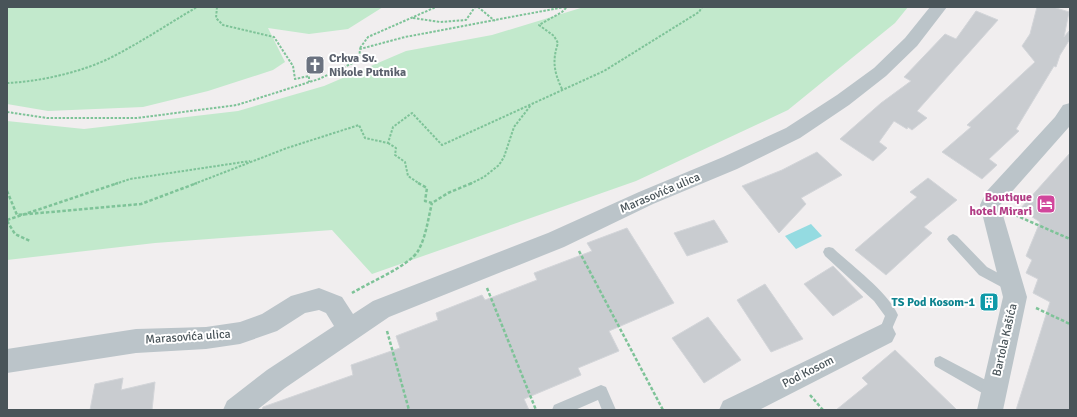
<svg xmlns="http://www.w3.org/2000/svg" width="1077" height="417" viewBox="0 0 1077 417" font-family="Signika,sans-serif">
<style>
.green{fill:#c2e9cc}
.water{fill:#94dbe1}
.building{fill:#c9ccd0;stroke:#d3d5d9}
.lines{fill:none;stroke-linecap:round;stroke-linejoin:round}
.path-far1{stroke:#7ec398;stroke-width:2;stroke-dasharray:2.5 1.5;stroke-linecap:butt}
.path{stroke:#7ec398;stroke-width:2.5;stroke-dasharray:3.5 2;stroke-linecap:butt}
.lane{fill:#bbc4c9;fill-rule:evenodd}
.street{fill:#bbc4c9;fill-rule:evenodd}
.labels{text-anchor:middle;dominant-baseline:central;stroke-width:4;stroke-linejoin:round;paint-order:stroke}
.worship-label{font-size:12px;font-weight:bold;fill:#5b616d;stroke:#fff;text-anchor:start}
.street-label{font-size:12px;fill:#495459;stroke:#fff}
.hotel-label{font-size:12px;font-weight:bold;fill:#b23c85;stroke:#fff;text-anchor:end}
.culture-label{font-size:12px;font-weight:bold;fill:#0d838f;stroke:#fff;text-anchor:end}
</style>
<rect width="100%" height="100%" fill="#f1eeef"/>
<path class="green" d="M7,7h376l-35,22 -39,5 -41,-6 17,34 -12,8 -65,21 -65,16 -95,4 -41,-7z
M584,7h324l-13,16 -107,87 -152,71 -264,93 -40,-44 -177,13 -148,17v-139l77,8 154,-18 86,-25 82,-35 86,-16z"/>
<path class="water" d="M811,224l11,12 -26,13 -11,-13z"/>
<path class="building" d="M1037,7h16l16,5 -5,25 5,-6 1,8 -10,16 -4,12 -2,-1 -38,63 3,2 -30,28 8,6 -15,14 -40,-27 29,-25 -4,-2 68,-63 -13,-16 8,-12z
M976,11l22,9 -81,91 10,7 -15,12 -4,-3 -1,2 -13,-8 -15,21 8,6 -14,13 -33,-22 41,-36 30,-22 -7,-4 41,-43 11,5z
M817,152l25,23 -41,23 5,6 -27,29 -37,-47 40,-16z
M1070,153v257h-54l34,-108 -17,-9 5,-14 -12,-6 6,-13 -6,-4 14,-34 -20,-13z
M928,178l29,22 -33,27 8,6 -46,42 -31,-25 62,-53 -7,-5z
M714,220l14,22 -41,14 -13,-23z
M627,228l47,75 -65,28 10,20 -41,17 3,7 -57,24 5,11h-267l1,-3 90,-32 -2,-10 49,-17 -4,-12 42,-16 -2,-7 46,-18 3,5 52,-20 -3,-7 58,-22 -5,-8z
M833,266l30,31 -30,19 -29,-32z
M765,284l38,55 -32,13 -34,-52z
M708,317l33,43 -37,23 -32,-45z
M895,350l29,28 33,32h-121l32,-26 -6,-6z
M123,378l-2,12 34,-8 -3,28h-62l5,-26z"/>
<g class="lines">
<path class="path-far1" d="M217,7l-1,11 7,7 51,12 19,29 2,13 14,-3v6
M478,7l17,14
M413,18l27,4 26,-2 9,-13
M360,48l8,-11 68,-30
M7,83c31,-1 75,-11 103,-25 30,-15 58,-34 87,-51
M562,89c-8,-17 -10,-28 -4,-46l-4,-7 -15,-11 23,-13 5,-5
M7,112l40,6h90l100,-13 82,-26 40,-19 1,-11 45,-12 159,-30
M388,143l8,5 -1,7 10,7 3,14 12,8
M115,184l15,-5 120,-18
M194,184l93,-36 72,-23 6,13 23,5 5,-16 19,-14 30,32 162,-74 95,-59 3,-5
M470,184l14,-7 15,-12 5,-8 10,-30 17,-22"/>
<path class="path" d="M418,183l9,5 -2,13 7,2 16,-10 24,-10
M7,191l10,24 124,-11 56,-21
M1015,215l55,24
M7,220l111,-37
M7,221l8,13 15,7
M579,251l84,159
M487,288l49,122
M352,293c16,-10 57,-27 66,-42 8,-14 10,-32 14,-48
M1036,308l34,16
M387,331l22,79
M810,395l13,15"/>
<path class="lane" d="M953,234l4,2 30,31 28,15 2,4 -2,4 -4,1 -4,-1 -28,-15 -30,-33 -2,-3 2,-3z
M829,247l4,1c19,18 55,44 65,67l-10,23 -4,2 -4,-2 -2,-4 7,-18 -11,-15 -49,-45 -2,-4 2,-4z
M940,356l59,31 2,5 -2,5 -5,2 -5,-2 -54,-31 -1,-4 1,-4z
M601,385l5,2 10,23h-14l-4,-10 -23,10h-23l2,-5z"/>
<path class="street" d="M930,7h17l-30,39 -31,30 -37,29 -49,33 -63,31 -84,35 -89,43 -175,70 -104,71 -28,22h-34l4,-9 40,-31 67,-44 -8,-13 -7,-3 -14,3 -28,18 -37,13 -34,5 -70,4 -129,20v-24l129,-20 70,-2 34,-5 22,-8 29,-18 28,-8 23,9 11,17 20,-13 175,-68 91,-41 84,-35 63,-29 51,-33 37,-27 31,-30z
M1070,103v22l-1,2 -69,78 27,92 -24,113h-26l26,-113 -23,-92 6,-13 69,-75 8,-12z
M884,323l8,3 4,8 -4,8 -133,68h-40l4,-9z"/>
</g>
<defs>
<g id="church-square" transform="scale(1)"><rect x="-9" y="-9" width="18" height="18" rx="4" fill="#6b7280" stroke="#fff"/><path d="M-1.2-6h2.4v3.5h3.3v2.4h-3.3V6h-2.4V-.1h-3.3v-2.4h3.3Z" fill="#fff"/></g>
<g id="hotel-square" transform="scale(1)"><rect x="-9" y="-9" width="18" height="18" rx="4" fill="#d1479c" stroke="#fff"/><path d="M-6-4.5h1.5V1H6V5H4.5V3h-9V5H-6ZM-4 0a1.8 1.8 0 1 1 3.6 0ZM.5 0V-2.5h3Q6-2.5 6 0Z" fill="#fff"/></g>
<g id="building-square" transform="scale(1)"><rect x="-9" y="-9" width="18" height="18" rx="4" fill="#0f9aa8" stroke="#fff"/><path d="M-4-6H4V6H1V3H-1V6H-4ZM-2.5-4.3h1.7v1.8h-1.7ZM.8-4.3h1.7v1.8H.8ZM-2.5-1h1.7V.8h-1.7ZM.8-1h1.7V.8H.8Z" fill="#fff"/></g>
</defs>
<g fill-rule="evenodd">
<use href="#church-square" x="315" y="65"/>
<use href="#hotel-square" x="1046" y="204"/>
<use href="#building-square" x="989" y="302"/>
</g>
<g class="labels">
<g class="worship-label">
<text x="329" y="58">Crkva Sv.<tspan x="329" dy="14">Nikole Putnika</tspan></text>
</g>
<g class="street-label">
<text transform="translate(660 193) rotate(-23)">Marasovića ulica</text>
<text transform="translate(188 337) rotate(-4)">Marasovića ulica</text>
<text transform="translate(1005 340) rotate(-77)">Bartola Kašića</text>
<text transform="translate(808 372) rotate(-27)">Pod Kosom</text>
</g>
<g class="hotel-label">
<text x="1032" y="197">Boutique<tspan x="1032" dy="14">hotel Mirari</tspan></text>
</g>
<g class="culture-label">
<text x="975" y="302">TS Pod Kosom-1</text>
</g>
</g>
<rect width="1077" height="417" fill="none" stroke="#495459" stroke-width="16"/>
</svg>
